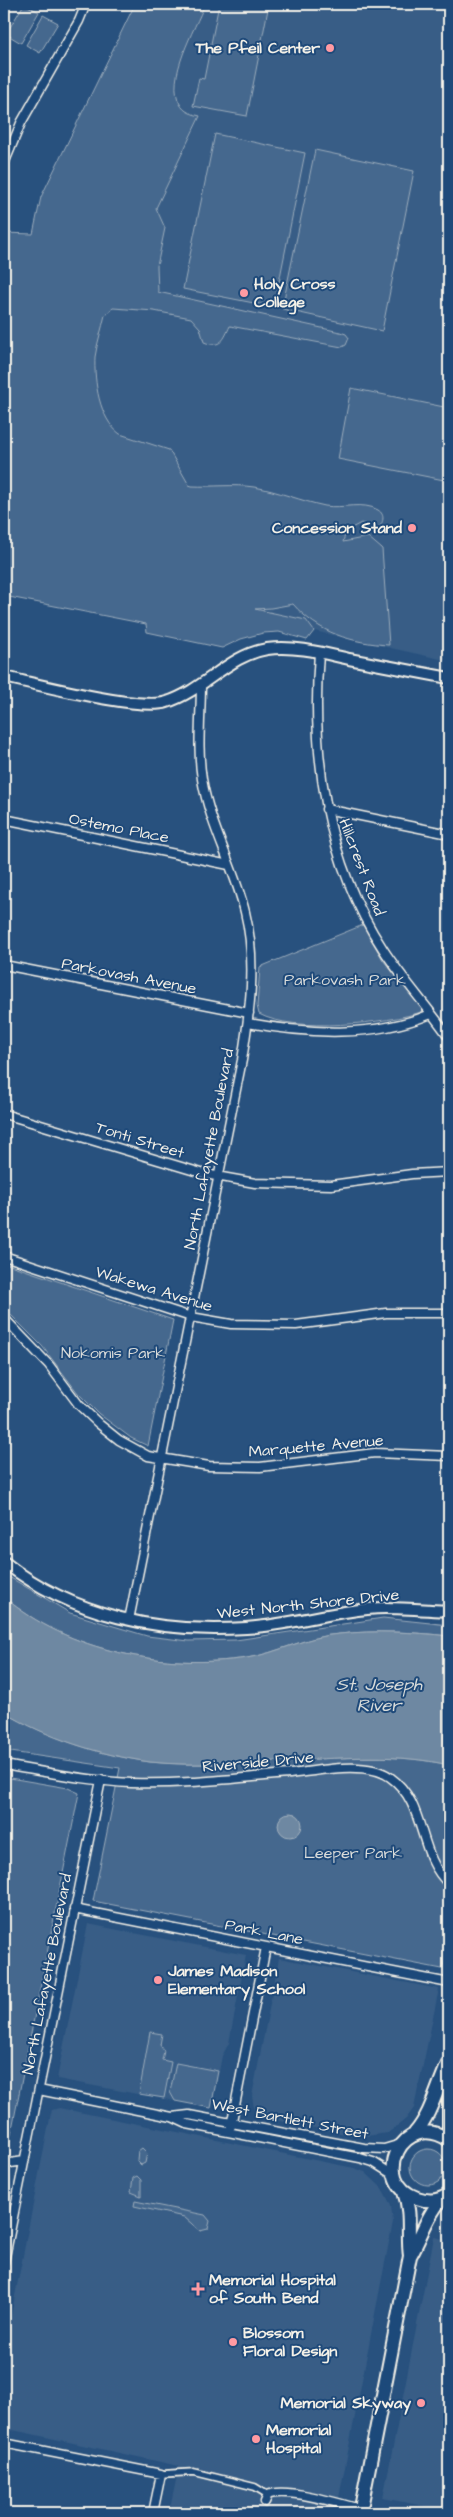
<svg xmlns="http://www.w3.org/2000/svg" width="453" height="2517" viewBox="0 0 453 2517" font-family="'Architects Daughter',sans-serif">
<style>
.built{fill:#375d86}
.green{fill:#45688e;stroke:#9cacbb}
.water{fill:#6e88a2;stroke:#a4b2be}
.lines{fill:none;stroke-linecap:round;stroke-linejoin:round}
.pedestrian-casing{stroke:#f4f1e8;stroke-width:9}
.minor-casing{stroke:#f4f1e8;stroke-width:11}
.tertiary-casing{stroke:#f4f1e8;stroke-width:14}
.primary-casing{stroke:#f4f1e8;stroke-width:16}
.pedestrian{stroke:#1f4a7a;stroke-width:5.5}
.minor{stroke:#1f4a7a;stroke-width:8}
.tertiary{stroke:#1f4a7a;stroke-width:10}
.primary{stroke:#1f4a7a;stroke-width:12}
.poi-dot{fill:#ff9aa2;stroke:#1f4a7a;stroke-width:2}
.labels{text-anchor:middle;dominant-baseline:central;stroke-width:4;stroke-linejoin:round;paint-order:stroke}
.poi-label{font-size:16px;font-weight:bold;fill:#f4f1e8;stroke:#1f4a7a;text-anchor:start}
.street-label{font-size:16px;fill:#f4f1e8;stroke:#1f4a7a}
.park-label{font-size:16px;fill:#dadcda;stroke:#1f4a7a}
.water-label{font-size:18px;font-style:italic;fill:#d9dcda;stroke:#1f4a7a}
</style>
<rect width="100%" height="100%" fill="#28517e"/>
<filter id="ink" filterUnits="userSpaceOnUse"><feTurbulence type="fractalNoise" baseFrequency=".02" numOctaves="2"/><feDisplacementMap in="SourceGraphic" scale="10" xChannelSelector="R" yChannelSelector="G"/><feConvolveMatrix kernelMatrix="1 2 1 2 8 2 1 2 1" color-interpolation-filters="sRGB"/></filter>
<g filter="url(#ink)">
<path class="built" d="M177,4h272v657l-135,-30 -9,-11 -301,-66v-189z
M88,1924l158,31 -17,88 -7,13 -10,52 -155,-29z
M279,1958l160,31 -25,119 -8,11 -18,14 -22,3 -21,-2 -90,-18 -3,-20z
M59,2108l295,60 11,4 16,15 10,19 2,16 -57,291h-167l10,-47 -175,-38v-76l47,-239 1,-3z
M434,2237l15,3v271l-66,-13z"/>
<path class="green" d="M24,4l15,8 -18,31 -15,-9z
M135,4h70c-10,25 -40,75 -25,100 4,8 12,10 20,12l-44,92 9,20 -8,38 1,26 182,40 6,2 3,4 -3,7 -4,2 -112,-21c-6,13 -9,23 -26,16l-4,-14 -9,-10 -37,-7 -41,-3 -8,7c-3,14 -8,28 -10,42 -1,24 4,62 25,77l49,16 20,35 3,1c20,1 42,-2 62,1 24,4 47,14 71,19 17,3 38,-5 53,4 8,5 5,13 0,19l-17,-6 -15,8 -3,11 25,-5 14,12 7,96c-37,-2 -71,-12 -96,-41l-22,4 -16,1 51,11 8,11 -7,9 -28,-8 -16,1 -22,6 -19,9 -75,-16 -1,-8 -142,-28v-363l29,1 8,-37z
M219,4h50l-22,112 -54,-10 6,-28 5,1z
M43,15l15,8 -18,30 -14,-8z
M215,134l90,19 -31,154 -91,-18z
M315,150l99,21 -32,160 -100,-22z
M351,388l98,20v73l-111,-22z
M363,925l20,35 41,51c-37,13 -131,22 -165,3l-2,-8 3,-39z
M4,1263l169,57 -25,126 -17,-8 -32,-24 -21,-21 -36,-47 -38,-38z
M4,1574l66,39 77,23 42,5 47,-1 147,-22 66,7v11c-36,-4 -74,-6 -110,-2 -32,2 -61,19 -92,24 -81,12 -179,-6 -243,-61z
M4,1712c44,26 96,43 146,50 44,5 100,0 144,-2 54,-2 102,-7 155,5v172l-6,30 -1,2 -349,-68 27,-133 -116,-17z
M4,1777l64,11 11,5 -72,361 -3,1z
M150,2032l12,2 -2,11 4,6 -2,9 9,2 -7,36 -25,-4z
M176,2063l42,8 -7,37 -36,-7 -5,-9z
M142,2148l5,5 -2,10 -4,2 -4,-4 1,-10z
M410 2167a18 18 0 1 1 36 0a18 18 0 1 1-36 0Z
M137,2176l4,4v16l-10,-4 2,-14z
M135,2201l70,14 5,6 -2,8 -8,2 -16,-14 -50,-11z"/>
<path class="water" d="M4,1597c64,55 162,73 243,61 31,-5 60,-22 92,-24 36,-4 74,-2 110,2v129c-53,-12 -101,-7 -155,-5 -44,2 -100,7 -144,2 -50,-7 -103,-24 -146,-50z
M278 1825a12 12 0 1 1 24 0a12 12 0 1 1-24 0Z"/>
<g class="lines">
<g class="pedestrian-casing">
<path id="pedestrian" d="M161,2474l33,-2 61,15 13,8"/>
</g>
<g class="minor-casing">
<path id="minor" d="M4,164l17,-41 58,-102 7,-17
M319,653c-8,102 7,209 64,296 20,31 45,58 66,88
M326,809l123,25
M4,819l225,46
M4,965l245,48
M248,1023c60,11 125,15 183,-9
M4,1114l201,60 50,9 76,2 81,-11 37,-2
M4,1256l187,61 40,7 65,1 90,-12h63
M4,1318l45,47 30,40 20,19 20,16 29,16 61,10 51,1 115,-14 74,3
M129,1620l113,-560c8,-49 15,-99 3,-148 -11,-46 -35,-85 -43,-133 -5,-31 -1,-64 -1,-95
M4,1765c42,7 85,16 127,18 53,2 106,-5 159,-9 28,-3 76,-14 100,3 37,26 27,78 59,107
M74,1909l375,74
M39,2090l133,27 15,7 173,34 13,4 22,14
M172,2117l17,-2 175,33 20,1 17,-5
M231,2126l35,-179
M4,2164l20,-3
M4,2262l97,-482
M4,2443l157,31 -8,39
M265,2502l3,-7c19,-9 84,12 106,18"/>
</g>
<g class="tertiary-casing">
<path id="tertiary" d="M4,677c33,7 136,34 163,25 36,-11 62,-47 100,-53 27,-4 56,4 82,10 33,6 67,13 100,19
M4,1562c69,54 156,72 242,66 47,-3 92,-19 139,-20 21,0 43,2 64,3"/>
</g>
<g class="primary-casing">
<path id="primary" d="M449,2100v30
M415,2133c17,-20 22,-46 33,-69
M449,2140c-46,-31 -80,41 -32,58 11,4 23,3 32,-4
M410,2256c11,-19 17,-41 32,-57
M360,2513l50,-257c-3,-21 2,-43 -6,-64"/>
</g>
<use href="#pedestrian" class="pedestrian"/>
<use href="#minor" class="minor"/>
<use href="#tertiary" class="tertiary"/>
<use href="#primary" class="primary"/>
</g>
</g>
<g class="poi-dot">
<circle cx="330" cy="48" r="5"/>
<circle cx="244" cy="293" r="5"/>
<circle cx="412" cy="528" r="5"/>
<circle cx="158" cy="1980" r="5"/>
<path d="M195.5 2281.5h5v5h5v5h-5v5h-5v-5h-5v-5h5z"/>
<circle cx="233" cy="2342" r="5"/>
<circle cx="421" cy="2403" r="5"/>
<circle cx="256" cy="2439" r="5"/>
</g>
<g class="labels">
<g class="poi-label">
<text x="320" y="48" text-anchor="end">The Pfeil Center</text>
<text x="254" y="284">Holy Cross<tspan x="254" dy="18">College</tspan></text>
<text x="402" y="528" text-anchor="end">Concession Stand</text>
<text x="168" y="1971">James Madison<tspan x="168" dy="18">Elementary School</tspan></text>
<text x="209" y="2280">Memorial Hospital<tspan x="209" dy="18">of South Bend</tspan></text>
<text x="243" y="2333">Blossom<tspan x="243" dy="18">Floral Design</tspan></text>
<text x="411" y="2403" text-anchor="end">Memorial Skyway</text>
<text x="266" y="2430">Memorial<tspan x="266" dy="18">Hospital</tspan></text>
</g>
<g class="street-label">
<text transform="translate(119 828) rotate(11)">Ostemo Place</text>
<text transform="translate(362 867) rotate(69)">Hillcrest Road</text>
<text transform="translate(129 976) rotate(11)">Parkovash Avenue</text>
<text transform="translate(140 1140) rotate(17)">Tonti Street</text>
<text transform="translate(209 1149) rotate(-79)">North Lafayette Boulevard</text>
<text transform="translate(154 1289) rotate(17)">Wakewa Avenue</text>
<text transform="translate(316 1446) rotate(-5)">Marquette Avenue</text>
<text transform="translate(308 1604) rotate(-6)">West North Shore Drive</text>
<text transform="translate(258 1762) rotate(-5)">Riverside Drive</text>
<text transform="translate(264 1932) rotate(11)">Park Lane</text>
<text transform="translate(47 1974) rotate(-79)">North Lafayette Boulevard</text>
<text transform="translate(290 2119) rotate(11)">West Bartlett Street</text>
</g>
<g class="park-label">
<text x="345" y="980">Parkovash Park</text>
<text x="113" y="1353">Nokomis Park</text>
<text x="353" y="1853">Leeper Park</text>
</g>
<g class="water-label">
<text x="379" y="1684">St. Joseph<tspan x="379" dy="21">River</tspan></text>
</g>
</g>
<rect width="453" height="2517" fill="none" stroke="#1f4a7a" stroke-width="20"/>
<rect x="10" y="10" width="433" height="2497" fill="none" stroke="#f4f1e8" stroke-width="2" filter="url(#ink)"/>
</svg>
